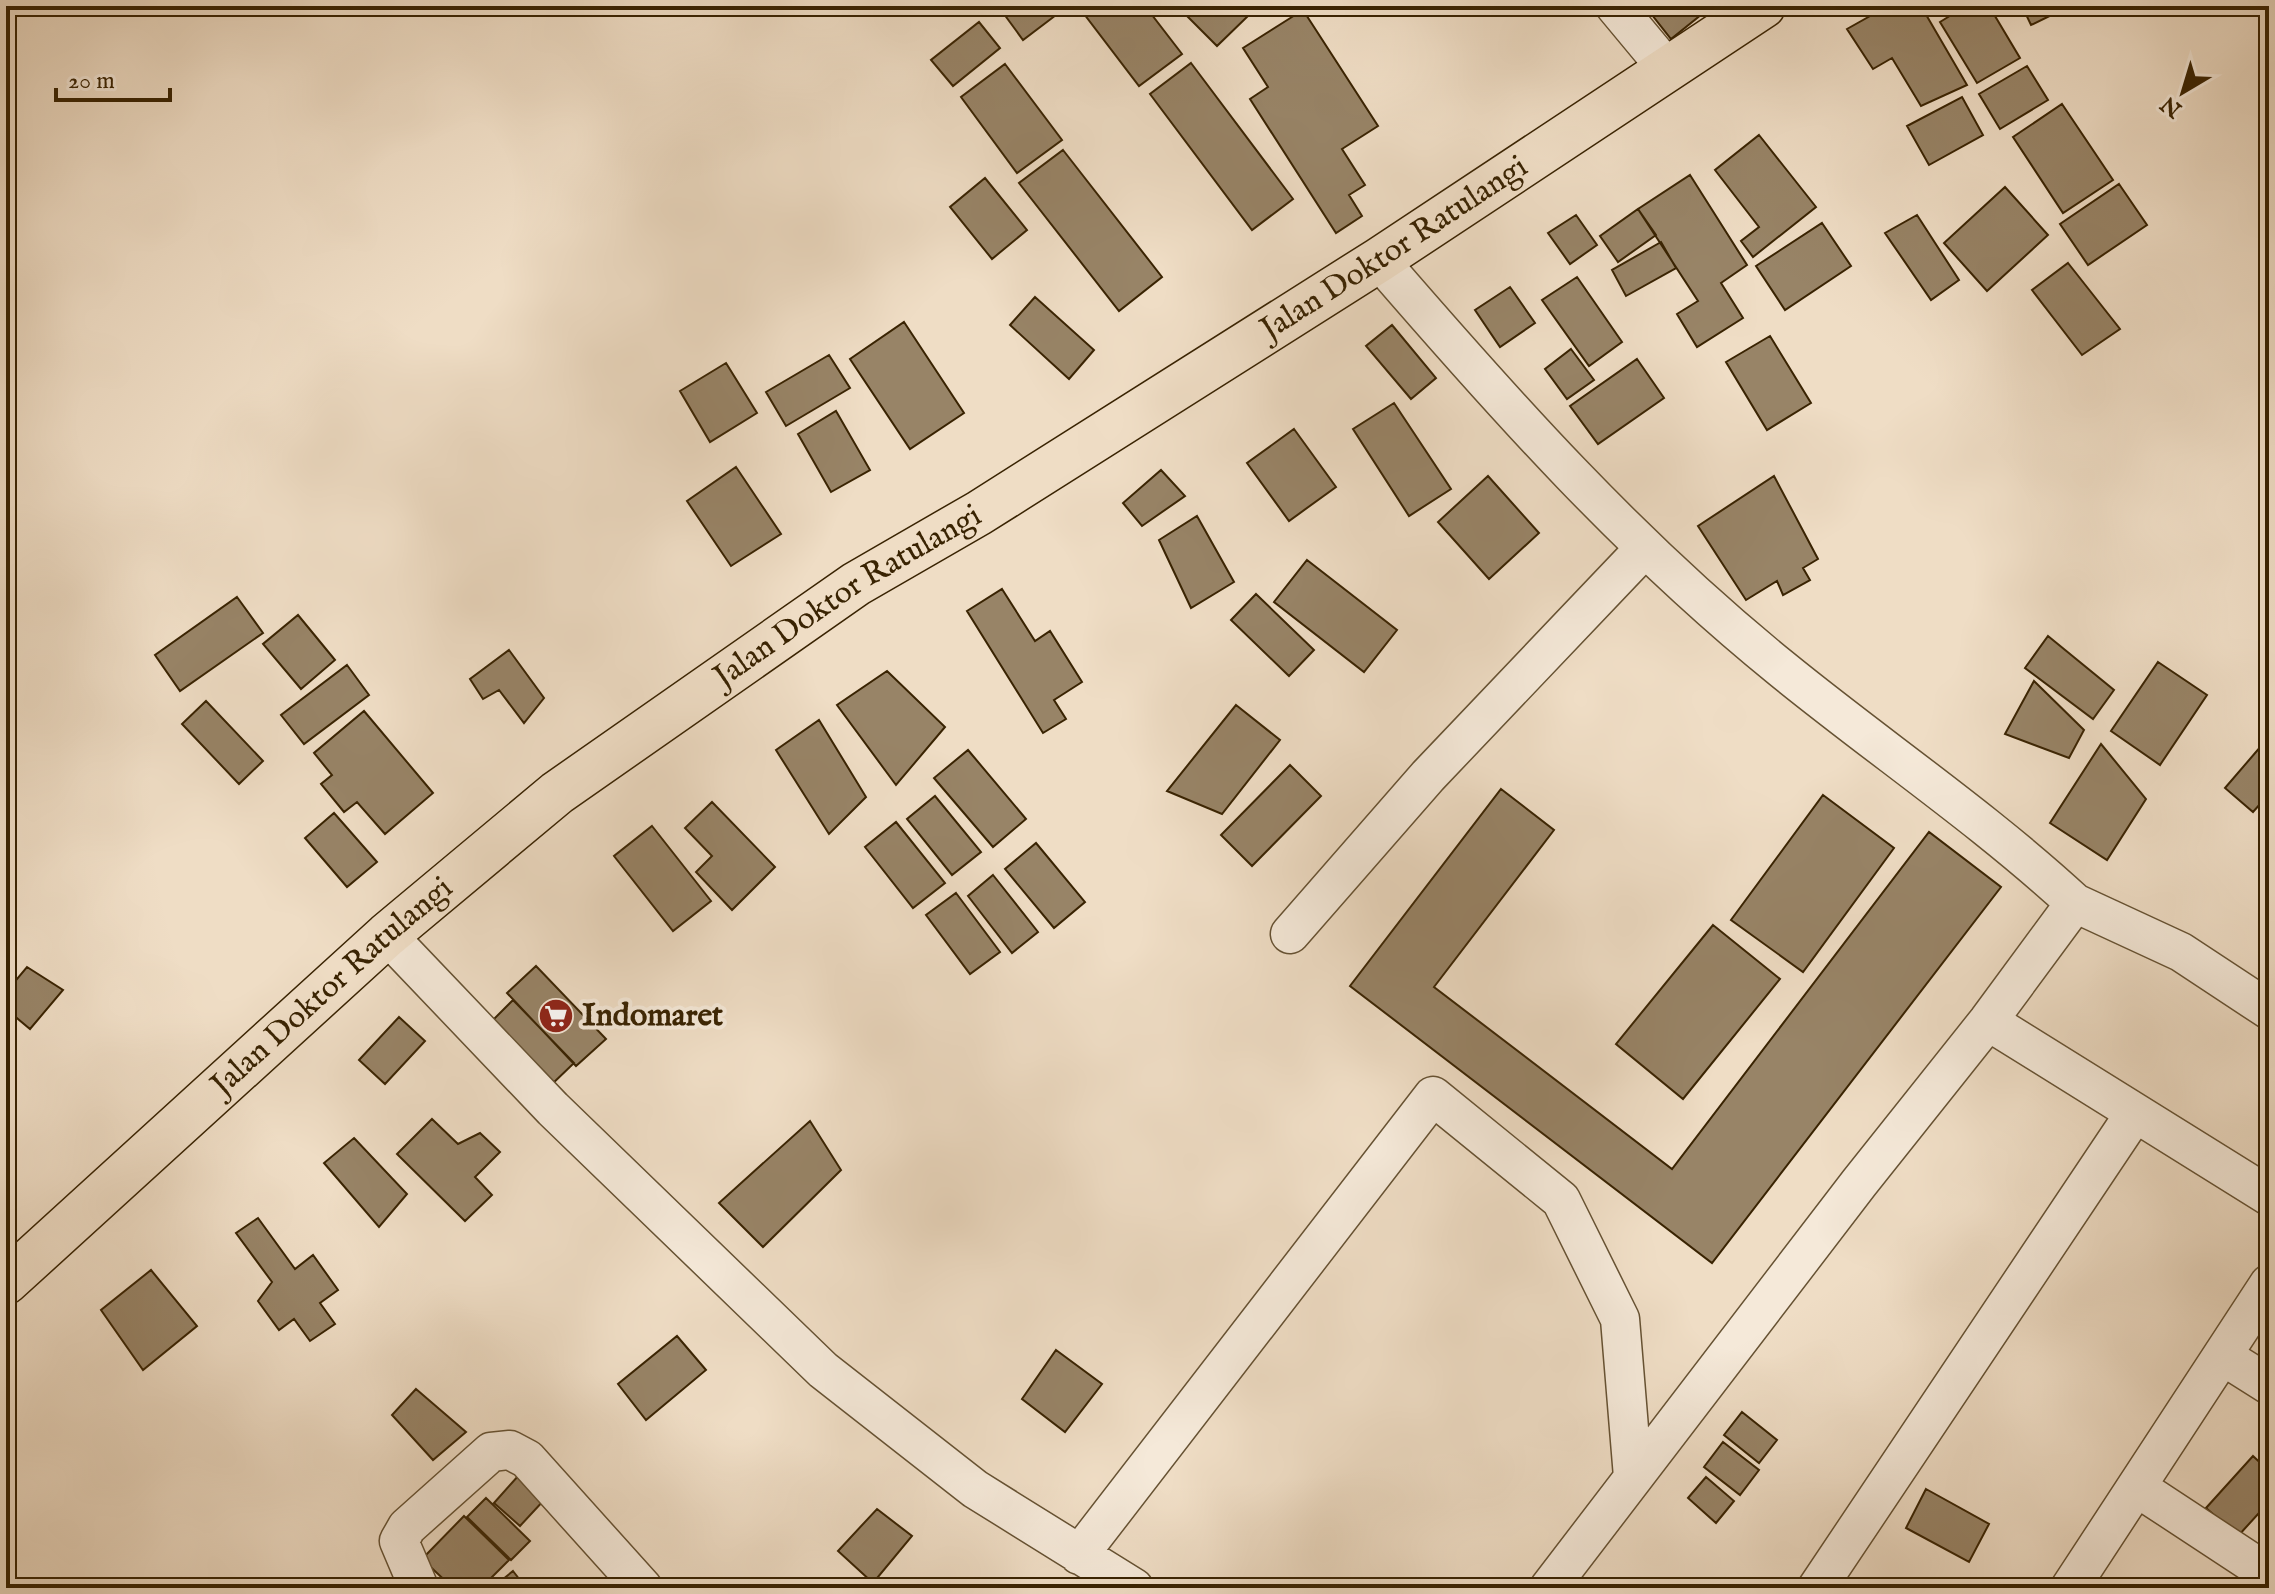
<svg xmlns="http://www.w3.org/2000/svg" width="2275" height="1594" viewBox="0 0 2275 1594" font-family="'IM FELL English',serif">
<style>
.building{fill:#988467;stroke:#392302;stroke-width:2}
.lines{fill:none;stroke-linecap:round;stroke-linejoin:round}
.street-casing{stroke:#665233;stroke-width:41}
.highway-casing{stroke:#392302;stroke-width:47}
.street{stroke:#f5e9d9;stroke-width:38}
.highway{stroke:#efddc5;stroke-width:44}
.labels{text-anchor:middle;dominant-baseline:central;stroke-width:8;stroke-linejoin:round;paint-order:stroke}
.street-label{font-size:32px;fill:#392302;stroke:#f5e9d9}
.poi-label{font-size:32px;font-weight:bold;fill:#392302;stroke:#f5e9d9;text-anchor:start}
</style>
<rect width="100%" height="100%" fill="#efddc5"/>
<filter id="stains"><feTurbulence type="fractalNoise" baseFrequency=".0025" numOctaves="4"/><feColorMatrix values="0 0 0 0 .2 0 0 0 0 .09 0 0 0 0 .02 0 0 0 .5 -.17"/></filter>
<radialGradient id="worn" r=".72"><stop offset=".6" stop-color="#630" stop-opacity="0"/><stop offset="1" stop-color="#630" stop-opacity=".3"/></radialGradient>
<path class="building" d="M1006,6h55l3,3 -41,31 -22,-30z
M1078,6h67l37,48 -43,32z
M1177,6h63l9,9 -32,31z
M1645,6h67l-41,33z
M1888,6h33l46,79 -46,21 -29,-48 -19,11 -26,-40z
M1966,6h23l31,52 -43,25 -37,-61z
M2022,6h48l-39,19z
M1303,10l75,116 -36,23 23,36 -16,10 13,21 -26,17 -86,-134 18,-12 -25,-39z
M979,22l21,26 -47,38 -22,-26z
M1191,63l102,136 -41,31 -102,-136z
M1005,64l57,76 -45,33 -56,-76z
M2027,66l21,34 -48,29 -21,-35z
M1962,97l21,38 -54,30 -22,-39z
M2062,104l51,76 -50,33 -50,-76z
M1759,135l57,72 -63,50 -12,-16 18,-14 -44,-57z
M1063,150l99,127 -43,34 -100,-128z
M1690,175l57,90 -26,18 22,35 -46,29 -20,-33 21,-13 -60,-92z
M985,178l42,52 -35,29 -42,-52z
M2119,184l28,41 -59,40 -28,-41z
M2005,187l43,48 -61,56 -43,-48z
M1638,209l18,26 -38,27 -18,-26z
M1576,215l21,30 -27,19 -22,-31z
M1917,215l42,65 -28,20 -46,-67z
M1822,223l29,43 -66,44 -29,-44z
M1661,242l15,26 -50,28 -14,-26z
M2068,263l52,66 -38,26 -50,-65z
M1577,277l45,65 -33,24 -47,-66z
M1510,287l25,36 -35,24 -25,-37z
M1035,297l59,53 -25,29 -59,-54z
M904,322l60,91 -54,36 -60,-90z
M1392,325l44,53 -25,21 -45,-53z
M1770,336l41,67 -44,27 -41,-68z
M1571,349l23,31 -27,19 -22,-30z
M829,355l21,33 -64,38 -20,-34z
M1637,359l27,39 -66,46 -28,-38z
M726,363l31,50 -47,29 -30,-51z
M1394,403l57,86 -42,27 -56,-87z
M836,411l34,59 -39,22 -33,-58z
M1294,429l42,58 -47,34 -42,-58z
M736,467l45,67 -50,32 -44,-65z
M1161,470l24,26 -43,30 -19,-23z
M1488,476l51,57 -50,46 -51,-57z
M1774,476l44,83 -15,9 7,12 -27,15 -6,-14 -31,19 -48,-74z
M1197,516l37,66 -43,26 -32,-68z
M1307,560l90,70 -33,42 -90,-70z
M1002,589l33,52 15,-10 32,51 -28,18 12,19 -23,14 -76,-122z
M1256,594l58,56 -25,26 -58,-56z
M237,597l26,36 -83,58 -25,-36z
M298,615l37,45 -34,29 -38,-45z
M2048,636l66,54 -21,29 -68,-51z
M509,650l35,48 -20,25 -25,-33 -16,9 -13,-20z
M2158,662l49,33 -47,70 -49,-34z
M347,665l22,30 -65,49 -23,-29z
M887,671l58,56 -49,58 -59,-80z
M2034,681l50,49 -15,28 -64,-24z
M206,701l57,60 -24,23 -57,-60z
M1236,705l44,35 -58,74 -55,-23z
M364,711l69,82 -48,41 -28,-32 -13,10 -23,-28 11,-9 -18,-22z
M819,720l47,77 -37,37 -53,-84z
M2268,738l1,56 -16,18 -28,-24z
M2101,744l45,55 -39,61 -57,-37z
M968,750l58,69 -33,28 -59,-69z
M1290,765l31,31 -69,70 -31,-31z
M1501,789l53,41 -120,157 238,182 257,-337 72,55 -289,376 -362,-277z
M1823,795l71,53 -91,124 -72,-52z
M935,796l46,56 -29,23 -45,-56z
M712,802l63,65 -43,43 -36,-38 16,-16 -27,-28z
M334,813l43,49 -30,25 -42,-49z
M896,822l49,61 -32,25 -48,-61z
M652,826l59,75 -38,30 -59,-75z
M1036,843l49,59 -31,26 -49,-59z
M993,875l45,57 -26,21 -44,-57z
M956,893l44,59 -30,22 -44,-59z
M1713,925l67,54 -97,120 -67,-55z
M536,966l70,73 -30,27 -69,-73z
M27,967l36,23 -33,39 -24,-20v-17z
M513,1000l61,63 -25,24 -60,-63z
M399,1017l26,24 -40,43 -26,-24z
M432,1119l26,25 22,-11 20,19 -25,25 17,18 -27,26 -68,-67z
M810,1121l31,49 -78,77 -44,-44z
M354,1138l53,56 -28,33 -55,-64z
M258,1218l37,51 18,-14 25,35 -18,13 15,21 -25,17 -16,-22 -15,11 -21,-29 14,-19 -36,-49z
M151,1270l46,56 -54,44 -42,-60z
M677,1336l29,34 -60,50 -28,-36z
M1056,1350l46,34 -37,48 -43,-33z
M416,1389l50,43 -33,28 -41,-45z
M1742,1412l35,28 -18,23 -35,-28z
M1723,1442l36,28 -19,25 -36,-28z
M2253,1456l16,15v31l-31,34 -32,-28z
M519,1475l26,24 -25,27 -26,-23z
M1706,1477l28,24 -18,22 -28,-25z
M1926,1489l63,35 -20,38 -63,-34z
M486,1498l44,43 -19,19 -44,-43z
M877,1509l35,27 -39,47 -35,-32z
M464,1516l45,44 -28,28h-28l-31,-29z
M513,1571l13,17h-34z"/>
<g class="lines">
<g class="street-casing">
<path id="street" d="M1615,6l54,65
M1379,260c127,147 251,286 403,409 97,79 201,149 293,234l-87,118 -129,162 -310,405
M2075,903l106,49 88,58
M1290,934l138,-158 216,-227
M387,935l166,174 270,261 152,119 159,99
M1988,1021l281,175
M2223,1356l46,29
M2138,1488l131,86
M1079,1555l354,-459 128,104 59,119 13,158
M419,1588l-20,-47 8,-14 84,-75 19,-2 17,9 116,129
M1817,1588l318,-475
M2070,1588l199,-304"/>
</g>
<g class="highway-casing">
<g id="highway">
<path id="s1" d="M6,1282l381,-347 170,-142 299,-209 123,-71 400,-253 384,-254"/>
</g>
</g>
<use href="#street" class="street"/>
<use href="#highway" class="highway"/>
</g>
<defs>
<g id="supermarket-disc" transform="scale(1.8)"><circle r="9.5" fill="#8f2418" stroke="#f5e9d9"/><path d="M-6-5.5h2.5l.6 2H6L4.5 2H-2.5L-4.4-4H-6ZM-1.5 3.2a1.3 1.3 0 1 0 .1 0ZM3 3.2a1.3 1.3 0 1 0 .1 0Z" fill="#fff"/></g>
</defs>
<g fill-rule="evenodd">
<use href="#supermarket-disc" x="556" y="1016"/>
</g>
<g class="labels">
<g class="street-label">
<text stroke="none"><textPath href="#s1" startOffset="1736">Jalan Doktor Ratulangi</textPath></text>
<text stroke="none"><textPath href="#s1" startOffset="1088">Jalan Doktor Ratulangi</textPath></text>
<text stroke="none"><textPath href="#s1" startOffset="440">Jalan Doktor Ratulangi</textPath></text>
</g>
<g class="poi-label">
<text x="582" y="1016">Indomaret</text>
</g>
</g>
<rect width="2275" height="1594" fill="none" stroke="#efddc5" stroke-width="32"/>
<rect x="8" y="8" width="2259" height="1578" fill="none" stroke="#392302" stroke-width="4"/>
<rect x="16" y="16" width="2243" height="1562" fill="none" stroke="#392302" stroke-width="2"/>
<g transform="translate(2183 92) rotate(218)" stroke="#f5e9d9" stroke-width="6" paint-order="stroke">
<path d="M0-6L14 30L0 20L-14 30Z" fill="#392302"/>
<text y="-12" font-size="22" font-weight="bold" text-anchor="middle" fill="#392302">N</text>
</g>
<path d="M56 88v12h114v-12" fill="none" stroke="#392302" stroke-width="4"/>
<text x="68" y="88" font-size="24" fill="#392302" stroke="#f5e9d9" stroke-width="6" paint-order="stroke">20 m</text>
<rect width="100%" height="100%" filter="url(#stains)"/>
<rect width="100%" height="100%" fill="url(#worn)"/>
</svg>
